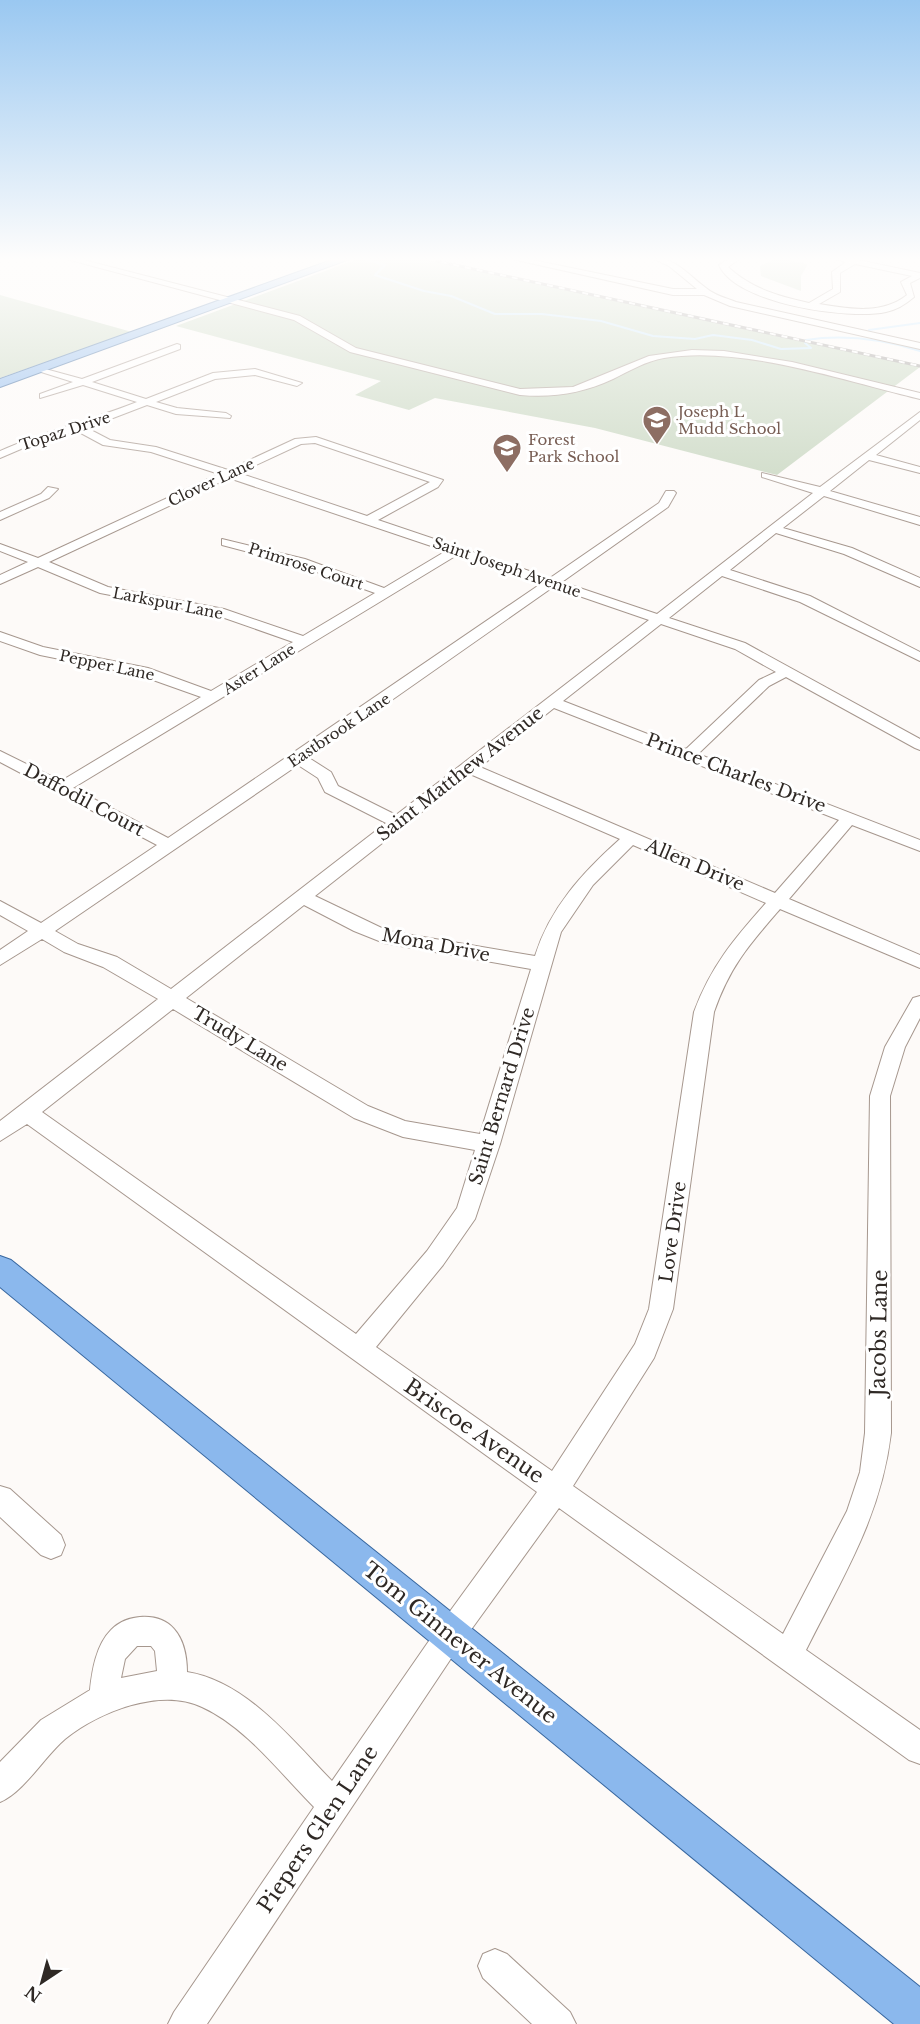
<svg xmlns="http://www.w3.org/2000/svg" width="920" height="2024" viewBox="0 0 920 2024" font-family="'Libre Baskerville',serif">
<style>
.green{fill:#c6d5be}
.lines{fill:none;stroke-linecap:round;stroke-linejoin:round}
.stream{stroke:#c6e7ff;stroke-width:2}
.minor-casing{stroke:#a6978e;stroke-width:2}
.major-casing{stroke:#38679f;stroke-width:2}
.minor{fill:#fff;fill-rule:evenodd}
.major{fill:#8bb8ed;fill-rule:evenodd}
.rail-casing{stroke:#9e9a97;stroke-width:3}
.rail{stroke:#fff;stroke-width:2;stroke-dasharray:6;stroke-linecap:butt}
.labels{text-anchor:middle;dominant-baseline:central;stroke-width:6;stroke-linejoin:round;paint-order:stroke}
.far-education-label{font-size:15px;fill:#785e54;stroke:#fff;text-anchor:start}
.far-street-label{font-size:15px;fill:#2f2925;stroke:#fff}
.street-label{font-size:18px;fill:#2f2925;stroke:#fff}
.near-street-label{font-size:21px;fill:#2f2925;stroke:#fff}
</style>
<rect width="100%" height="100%" fill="#fdfaf8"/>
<path class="green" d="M363,257h55l502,110 -143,108 -182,-47 -160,-30 -26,12 -54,-15 26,-14 -205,-55z
M778,258l30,6 -7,12v15l-40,-15 -1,-10z
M0,295l132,37 -132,46z"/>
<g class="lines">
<path class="stream" d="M258,257h32
M358,257l27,8 -10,10 49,16 27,5 44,18h47l59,7 52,15 42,3 18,-4 39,5 29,9 30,-1 -6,-5
M869,330l51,-7
M806,340c39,-6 76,-1 114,11"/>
<g class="minor-casing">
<path id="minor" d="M59,257h13l228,59 56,32 164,41 53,-2 76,-31 43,-6 32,1 68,11 128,31v6c-75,-18 -179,-54 -256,-41 -18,3 -35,13 -51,21 -30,14 -59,19 -93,16l-170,-43 -56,-32z
M503,257h15l155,32h24l-28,-23 -19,-9c25,0 37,17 56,31 8,7 20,10 30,14l184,41v6l-190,-43 -26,-11h-31z
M732,257h10l-14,10c24,22 50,29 81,36l24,-14 -1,-17 14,-10 -18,-5 26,2 66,14v5l-10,5 4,14c-8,7 -18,13 -28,15 -37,8 -150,-8 -167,-47zM855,264l57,12 -11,6 6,13c-25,20 -58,14 -88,9l21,-12v-19z
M177,344l3,1v4l-88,33 54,17 67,-26 42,-4 47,14 -5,3 -42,-11 -40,4 -59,23 21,6 49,5 5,3 -1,2 -54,-4 -29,-9 -60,23 23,12 46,7 72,23 67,-31 21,-2 127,43 -5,7 -60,33 172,58 109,-75 7,-12h8l2,2 -8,14 -106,75 95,32 156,-121 -51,-16v-4l58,14 100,-75v8l-44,35 44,12v6l-51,-13 -39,31 90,26v8l-96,-29 -41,32 69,20 68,30v9l-76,-33 -68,-21 -46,37 80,26 110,56v9l-120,-59 -78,-26 -53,42 76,25 175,96v11l-5,-2 -129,-71 -17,9 -71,68 222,86v11l-68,-26 -63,74 131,56v13l-140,-59c-31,36 -50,57 -66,103l-41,297 -19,49 -81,128 210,148 64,-123 13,-39 5,-39 5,-337 15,-49 28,-49 7,-2v22l-15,29 -15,49 1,337c-10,84 -48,143 -85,217l114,80v34l-11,-4 -350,-252 -99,137 -253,379h-39l6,-12 140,-205c-34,-34 -68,-80 -112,-100 -42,-20 -103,5 -137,32 -21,18 -41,53 -65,63v-40l41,-42 49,-30c2,-19 6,-45 21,-60 15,-16 48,-19 63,-1 10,11 13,29 13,43 59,9 106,69 145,109l108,-156 97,-133 -510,-368 -27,17v-20l158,-122 -55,-32 -39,-15 -22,-13 -42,26v-15l28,-19 -28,-16v-14l41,22 116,-78 -157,-83v-11l61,30 140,-84 -62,-22 -99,-20 -40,-14v-9l43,15 105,21 63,23 82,-49 -77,-27 -116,-22 -62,-26 -38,17v-9l28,-13 -28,-11v-7l38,14 181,-84 -68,-22 -48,-7 -26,-14 -35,9 -42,18v-7c44,-20 92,-31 137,-49l-54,-17 -43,13v-4l33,-12 -35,-11v-4l44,12zM315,443l115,39 -63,34 -128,-43 62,-29zM229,478l217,73 -62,37 -79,-29 -83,-20v6l75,20 78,28 -72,43 -79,-27 -116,-22 -59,-25zM457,555l85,28 -374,255 -95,-50zM553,587l96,33 -253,195 -58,-29 -7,-14 -22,-14zM661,624l74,25 41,23 -17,8 -73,69 -123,-48zM554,708l285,112 -64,73 -295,-126zM298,765l20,13 7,14 61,31 -215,166 -54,-32 -39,-13 -23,-13zM470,774l150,65c-38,34 -70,69 -85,117l-147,-25 -73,-35zM633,845l133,58c-32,36 -55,63 -72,109l-45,297 -14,35 -83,127 -176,-124 67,-82 32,-46 25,-75 61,-212 32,-47zM304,905l50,26 30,12 147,26 -51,165 -75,-13 -37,-15 -182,-108zM173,1009l181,109 49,19 72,13 -18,58 -30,43 -71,83 -314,-222zM137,1646h14l4,5 2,20 -36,7 4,-19z
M48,487l10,2 -9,9 -49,22v-8l41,-18z
M0,1486l10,3 51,46 4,10 -4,10 -10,4 -10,-4 -41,-38z
M495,1949l12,5 63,58 6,12h-44l-49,-46 -5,-12 5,-12z"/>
</g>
<g class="major-casing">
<path id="major" d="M340,257h15l-355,130v-8z
M0,1256l11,4 909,727v37h-26l-894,-737z"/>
</g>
<use href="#minor" class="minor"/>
<use href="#major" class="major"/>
<g class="rail-casing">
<path id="rail" d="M418,257l502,109"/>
</g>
<use href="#rail" class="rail"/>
</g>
<linearGradient id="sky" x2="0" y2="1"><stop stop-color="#9ac8f1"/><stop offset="0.48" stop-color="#fefdfc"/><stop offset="1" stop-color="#fefdfc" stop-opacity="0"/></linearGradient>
<rect width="920" height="540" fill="url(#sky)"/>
<defs>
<g id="school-pin" transform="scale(1.5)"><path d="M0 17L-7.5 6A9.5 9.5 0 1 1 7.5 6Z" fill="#8d6e63" stroke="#fff"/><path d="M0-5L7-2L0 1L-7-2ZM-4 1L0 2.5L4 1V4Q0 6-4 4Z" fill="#fff"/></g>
</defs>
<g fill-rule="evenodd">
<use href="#school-pin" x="657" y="420"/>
<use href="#school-pin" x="507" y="448"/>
</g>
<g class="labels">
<g class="far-education-label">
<text x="678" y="411">Joseph L<tspan x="678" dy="17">Mudd School</tspan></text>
<text x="528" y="439">Forest<tspan x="528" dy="17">Park School</tspan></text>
</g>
<g class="far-street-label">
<text transform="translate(65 431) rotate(-18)">Topaz Drive</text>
<text transform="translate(211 482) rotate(-25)">Clover Lane</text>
<text transform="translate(306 566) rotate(18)">Primrose Court</text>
<text transform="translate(507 567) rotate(19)">Saint Joseph Avenue</text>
<text transform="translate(168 603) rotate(11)">Larkspur Lane</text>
<text transform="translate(107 665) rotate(12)">Pepper Lane</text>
<text transform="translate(259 669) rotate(-32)">Aster Lane</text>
<text transform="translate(339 730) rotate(-34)">Eastbrook Lane</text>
</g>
<g class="street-label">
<text transform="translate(736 773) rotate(21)">Prince Charles Drive</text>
<text transform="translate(460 774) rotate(-38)">Saint Matthew Avenue</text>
<text transform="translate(84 800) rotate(28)">Daffodil Court</text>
<text transform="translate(695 865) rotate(23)">Allen Drive</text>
<text transform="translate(436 945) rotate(11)">Mona Drive</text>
<text transform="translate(240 1039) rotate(31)">Trudy Lane</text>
<text transform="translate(502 1096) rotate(-73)">Saint Bernard Drive</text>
<text transform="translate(673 1232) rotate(-82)">Love Drive</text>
</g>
<g class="near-street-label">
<text transform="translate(879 1333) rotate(-89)">Jacobs Lane</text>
<text transform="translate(474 1431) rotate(35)">Briscoe Avenue</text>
<text transform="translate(460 1643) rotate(39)">Tom Ginnever Avenue</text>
<text transform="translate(318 1829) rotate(-56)">Piepers Glen Lane</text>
</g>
</g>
<g transform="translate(42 1982) rotate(216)" stroke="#ffffff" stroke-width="4.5" paint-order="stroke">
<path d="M0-4.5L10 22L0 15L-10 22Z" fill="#2f2925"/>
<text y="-9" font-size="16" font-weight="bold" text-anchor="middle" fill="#2f2925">N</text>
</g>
</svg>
